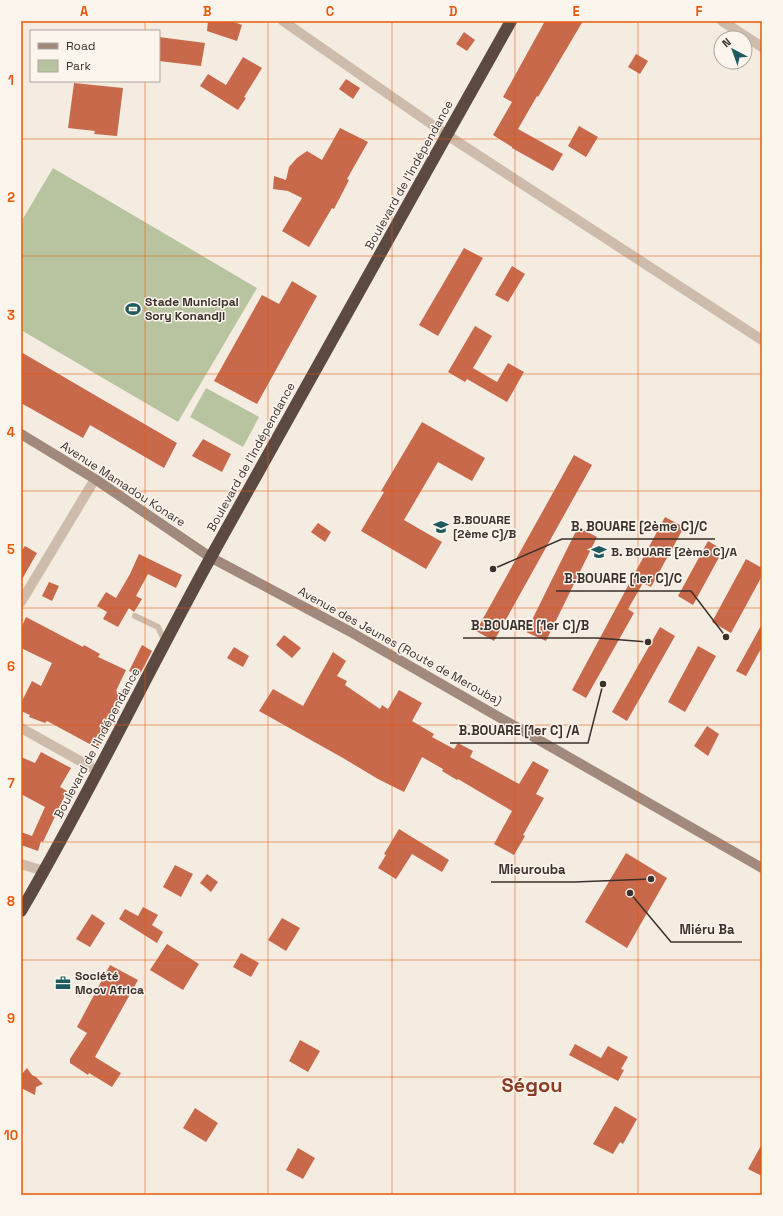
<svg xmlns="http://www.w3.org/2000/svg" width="783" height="1216" viewBox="0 0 783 1216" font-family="'Space Grotesk',sans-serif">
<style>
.green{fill:#b8c4a0}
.building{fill:#c8694b}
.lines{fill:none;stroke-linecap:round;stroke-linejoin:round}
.lane{stroke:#cdbbac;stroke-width:6}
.street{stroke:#cdbbac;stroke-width:10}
.secondary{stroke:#a18a7d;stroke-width:10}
.highway{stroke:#5c4a42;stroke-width:12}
.grid{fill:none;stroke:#e8590c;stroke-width:1;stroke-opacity:0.55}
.labels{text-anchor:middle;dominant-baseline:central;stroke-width:3;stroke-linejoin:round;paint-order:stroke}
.street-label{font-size:12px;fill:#3b302b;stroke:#fbf5ee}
.poi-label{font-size:12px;font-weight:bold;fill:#3b302b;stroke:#fbf5ee;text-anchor:start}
.town-label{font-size:20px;font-weight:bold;fill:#8c3b22;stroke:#fbf5ee}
.leader{fill:none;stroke:#3b302b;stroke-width:1.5}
.callout-dot{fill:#3b302b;stroke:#fbf5ee;stroke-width:1.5}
.callout-label{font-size:13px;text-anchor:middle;font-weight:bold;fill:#3b302b;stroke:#fbf5ee;stroke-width:3;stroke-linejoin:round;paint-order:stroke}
.neatline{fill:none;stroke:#e8590c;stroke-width:1.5}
.grid-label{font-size:13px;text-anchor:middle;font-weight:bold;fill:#e8590c}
</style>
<rect width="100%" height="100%" fill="#f4ebe1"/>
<path class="green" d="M53,168l204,120 -79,134 -157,-92v-108z
M206,388l53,29 -16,30 -53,-30z"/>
<path class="building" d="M208,21h23l11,4 -5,16 -30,-10z
M545,21h38l-45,76 -1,-1 -19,33 45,25 -10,17 -41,-23v-1l-19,-12 19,-33 -9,-5z
M464,32l11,8 -8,11 -11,-7z
M159,37l46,6 -4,23 -42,-5z
M636,54l12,7 -8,13 -12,-7z
M243,57l19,11 -18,29 2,1 -8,12 -38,-24 8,-12 18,11z
M346,79l14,9 -7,11 -14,-10z
M74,83l49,5 -6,48 -23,-2 1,-3 -27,-3z
M579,126l19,11 -12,20 -18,-11z
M340,128l28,14 -21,37 2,1 -15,29 -2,-1 -23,39 -27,-16 20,-33 -14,-7 -15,-2 1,-13 12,4 3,-13 8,-9 10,-7 15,9z
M464,248l19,10 -45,78 -19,-11z
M512,266l13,8 -17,28 -13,-7z
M292,281l25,15 -60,108 -43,-23 48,-86 17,9z
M475,326l17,10 -19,32 24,14 11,-19 16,9 -17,30 -40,-23 -2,3 -17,-10z
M21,352l156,91 -13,25 -74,-43 -7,13 -62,-35z
M422,422l63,36 -13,23 -34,-19 -34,58 38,22 -16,27 -65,-38 23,-39 -3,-1z
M203,439l28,15 -9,18 -30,-16z
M574,455l18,10 -98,176 -18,-10z
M665,517l19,10 -33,60 -8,-4 -15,26 6,4 -48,85 -14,-8z
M318,523l13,9 -6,10 -14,-10z
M578,527l19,10 -51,104 -20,-9z
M708,541l15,9 -30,55 -15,-9z
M25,546l12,7 -16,28v-29z
M139,554l43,21 -6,13 -28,-14 -12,22 6,3 -8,13 -5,-4 -11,19 -15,-8 4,-7 -10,-6 9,-14 10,6 14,-24z
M746,559l16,9v8l-31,57 -19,-11z
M49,582l10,4 -7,15 -10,-5z
M26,617l57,30 1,-2 16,9 -2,3 28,13 -10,21 6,3 -16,34 1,1 -10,19 -50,-27 -2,2 -16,-6 1,-2 -9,-4v-8l11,-22 9,5 11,-23 -31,-15v-20z
M762,624v23l-16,29 -10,-5z
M660,627l15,9 -48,85 -15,-9z
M284,635l17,13 -9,10 -16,-13z
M142,645l10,6 -13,25 -10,-5z
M698,646l18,10 -31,56 -17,-10z
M234,647l15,9 -6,11 -16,-9z
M333,652l13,9 -9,15 10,5 -2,4 35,24 2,-4 6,4 11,-19 23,13 -10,18 22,13 -2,3 22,12 4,-6 15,8 -3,6 49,27 14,-23 16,9 -13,24 8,4 -21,37 2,1 -11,19 -20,-11 18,-33 -54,-32 -1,1 -15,-9 1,-2 -21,-12 -18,35 -26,-13 -35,-21 -84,-47 14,-22 30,17z
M707,726l12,8 -11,22 -14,-10z
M41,752l30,16 -11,19 7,4 -24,51 -2,-1 -3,10 -17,-6v-13l11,4 13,-29 -24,-13v-37l14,6z
M399,829l50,31 -7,12 -30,-18 -16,25 -18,-11 8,-13 -2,-1z
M626,853l41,25 -40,70 -42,-26z
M175,865l18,9 -12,23 -18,-10z
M207,874l11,8 -7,10 -11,-9z
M143,907l15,8 -6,10 11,7 -6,11 -38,-24 6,-10 13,7z
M92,914l13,9 -15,24 -14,-8z
M282,918l18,10 -14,23 -18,-11z
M167,944l32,20 -16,26 -33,-20z
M241,953l18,10 -8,14 -18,-10z
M110,965l28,15 -43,77 26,16 -9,14 -23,-14 -1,2 -18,-12v-4l17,-26 -10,-6z
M300,1040l20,11 -12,21 -19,-11z
M575,1044l26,14 7,-12 20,11 -7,12 3,1 -6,11 -49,-26z
M27,1068l5,7 4,2 7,7 -7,3 -1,8 -14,-7v-13z
M615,1106l22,13 -14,25 -3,-2 -7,12 -20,-10z
M195,1108l23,15 -12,19 -23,-14z
M762,1144v32l-14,-7z
M298,1148l17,10 -12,21 -17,-9z"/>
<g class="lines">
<path class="lane" d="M135,616l23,11 7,15"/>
<path class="street" d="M283,21l164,114 315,205
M722,21l40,26
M21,602l74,-123
M21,728l77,43
M21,864l23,7"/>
<path class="secondary" d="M21,434l74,45 115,78 139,74 413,237"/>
<path class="highway" d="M21,911c68,-116 126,-238 191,-356 98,-178 199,-356 299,-534"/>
</g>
<path class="grid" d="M145,21v10M268,21v1174M392,21v1174M515,21v1174M638,21v1174M145,81v1114M21,139h741M21,256h741M21,374h741M21,491h741M21,608h741M21,725h741M21,842h741M21,960h741M21,1077h741"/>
<defs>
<g id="stadium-bare" transform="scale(1.2)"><path d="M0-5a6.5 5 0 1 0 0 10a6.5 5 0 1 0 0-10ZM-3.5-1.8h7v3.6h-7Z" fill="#1f5a5e" stroke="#fbf5ee" stroke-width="2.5" paint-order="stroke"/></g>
<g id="school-bare" transform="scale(1.2)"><path d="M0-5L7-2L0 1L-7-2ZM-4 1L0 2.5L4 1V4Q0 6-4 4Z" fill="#1f5a5e" stroke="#fbf5ee" stroke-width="2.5" paint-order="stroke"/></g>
<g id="office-bare" transform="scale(1.2)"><path d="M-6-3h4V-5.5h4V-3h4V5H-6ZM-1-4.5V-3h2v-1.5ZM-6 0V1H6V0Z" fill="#1f5a5e" stroke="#fbf5ee" stroke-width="2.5" paint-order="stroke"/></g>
</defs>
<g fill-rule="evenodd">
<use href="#stadium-bare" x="133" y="309"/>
<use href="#school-bare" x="441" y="527"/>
<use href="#school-bare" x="599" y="552"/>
<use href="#office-bare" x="63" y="983"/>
</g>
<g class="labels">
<g class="street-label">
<text transform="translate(409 175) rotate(-61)">Boulevard de l'Indépendance</text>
<text transform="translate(251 457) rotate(-61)">Boulevard de l'Indépendance</text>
<text transform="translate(123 484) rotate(33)">Avenue Mamadou Konare</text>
<text transform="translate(400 646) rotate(29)">Avenue des Jeunes (Route de Merouba)</text>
<text transform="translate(97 743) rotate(-62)">Boulevard de l'Indépendance</text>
</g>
<g class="poi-label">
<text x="145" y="302">Stade Municipal<tspan x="145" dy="14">Sory Konandji</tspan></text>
<text x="453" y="520">B.BOUARE<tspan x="453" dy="14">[2ème C]/B</tspan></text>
<text x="611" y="552">B. BOUARE [2ème C]/A</text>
<text x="75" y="976">Société<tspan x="75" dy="14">Moov Africa</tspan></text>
</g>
<g class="town-label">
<text x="532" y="1085">Ségou</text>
</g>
</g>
<path class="leader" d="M493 569L562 539H715M726 637L691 591H556M648 642L597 638H463M603 684L588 743H450M651 879L574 882H491M630 893L671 942H742"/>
<g class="callout-dot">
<circle cx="493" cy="569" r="4"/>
<circle cx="726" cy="637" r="4"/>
<circle cx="648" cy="642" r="4"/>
<circle cx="603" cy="684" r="4"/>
<circle cx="651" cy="879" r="4"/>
<circle cx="630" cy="893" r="4"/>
</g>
<g class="callout-label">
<text x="639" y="531">B. BOUARE [2ème C]/C</text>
<text x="623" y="583">B.BOUARE [1er C]/C</text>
<text x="530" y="630">B.BOUARE [1er C]/B</text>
<text x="519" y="735">B.BOUARE [1er C] /A</text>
<text x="532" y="874">Mieurouba</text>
<text x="707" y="934">Miéru Ba</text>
</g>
<rect width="783" height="1216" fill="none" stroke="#fbf5ee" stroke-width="44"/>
<rect x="30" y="30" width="130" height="52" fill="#fbf5ee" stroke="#aea6a0"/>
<rect x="38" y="43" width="20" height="6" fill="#a18a7d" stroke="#aea6a0"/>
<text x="66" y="50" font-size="12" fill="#3b302b">Road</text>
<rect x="38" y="60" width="20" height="12" fill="#b8c4a0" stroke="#aea6a0"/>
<text x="66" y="70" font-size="12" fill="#3b302b">Park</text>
<g transform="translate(733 50) rotate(319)"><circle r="19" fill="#fbf5ee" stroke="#aea6a0"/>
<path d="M0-3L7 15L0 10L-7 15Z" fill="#1f5a5e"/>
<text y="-6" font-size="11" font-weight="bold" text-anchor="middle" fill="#3b302b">N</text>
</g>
<rect x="22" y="22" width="739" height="1172" class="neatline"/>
<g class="grid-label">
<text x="84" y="16">A</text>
<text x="207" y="16">B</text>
<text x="330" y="16">C</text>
<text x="453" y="16">D</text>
<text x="576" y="16">E</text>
<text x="699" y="16">F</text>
<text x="11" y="85">1</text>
<text x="11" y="202">2</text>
<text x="11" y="320">3</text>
<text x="11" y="437">4</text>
<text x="11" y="554">5</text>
<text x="11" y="671">6</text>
<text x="11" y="788">7</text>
<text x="11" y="906">8</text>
<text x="11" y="1023">9</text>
<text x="11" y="1140">10</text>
</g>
</svg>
